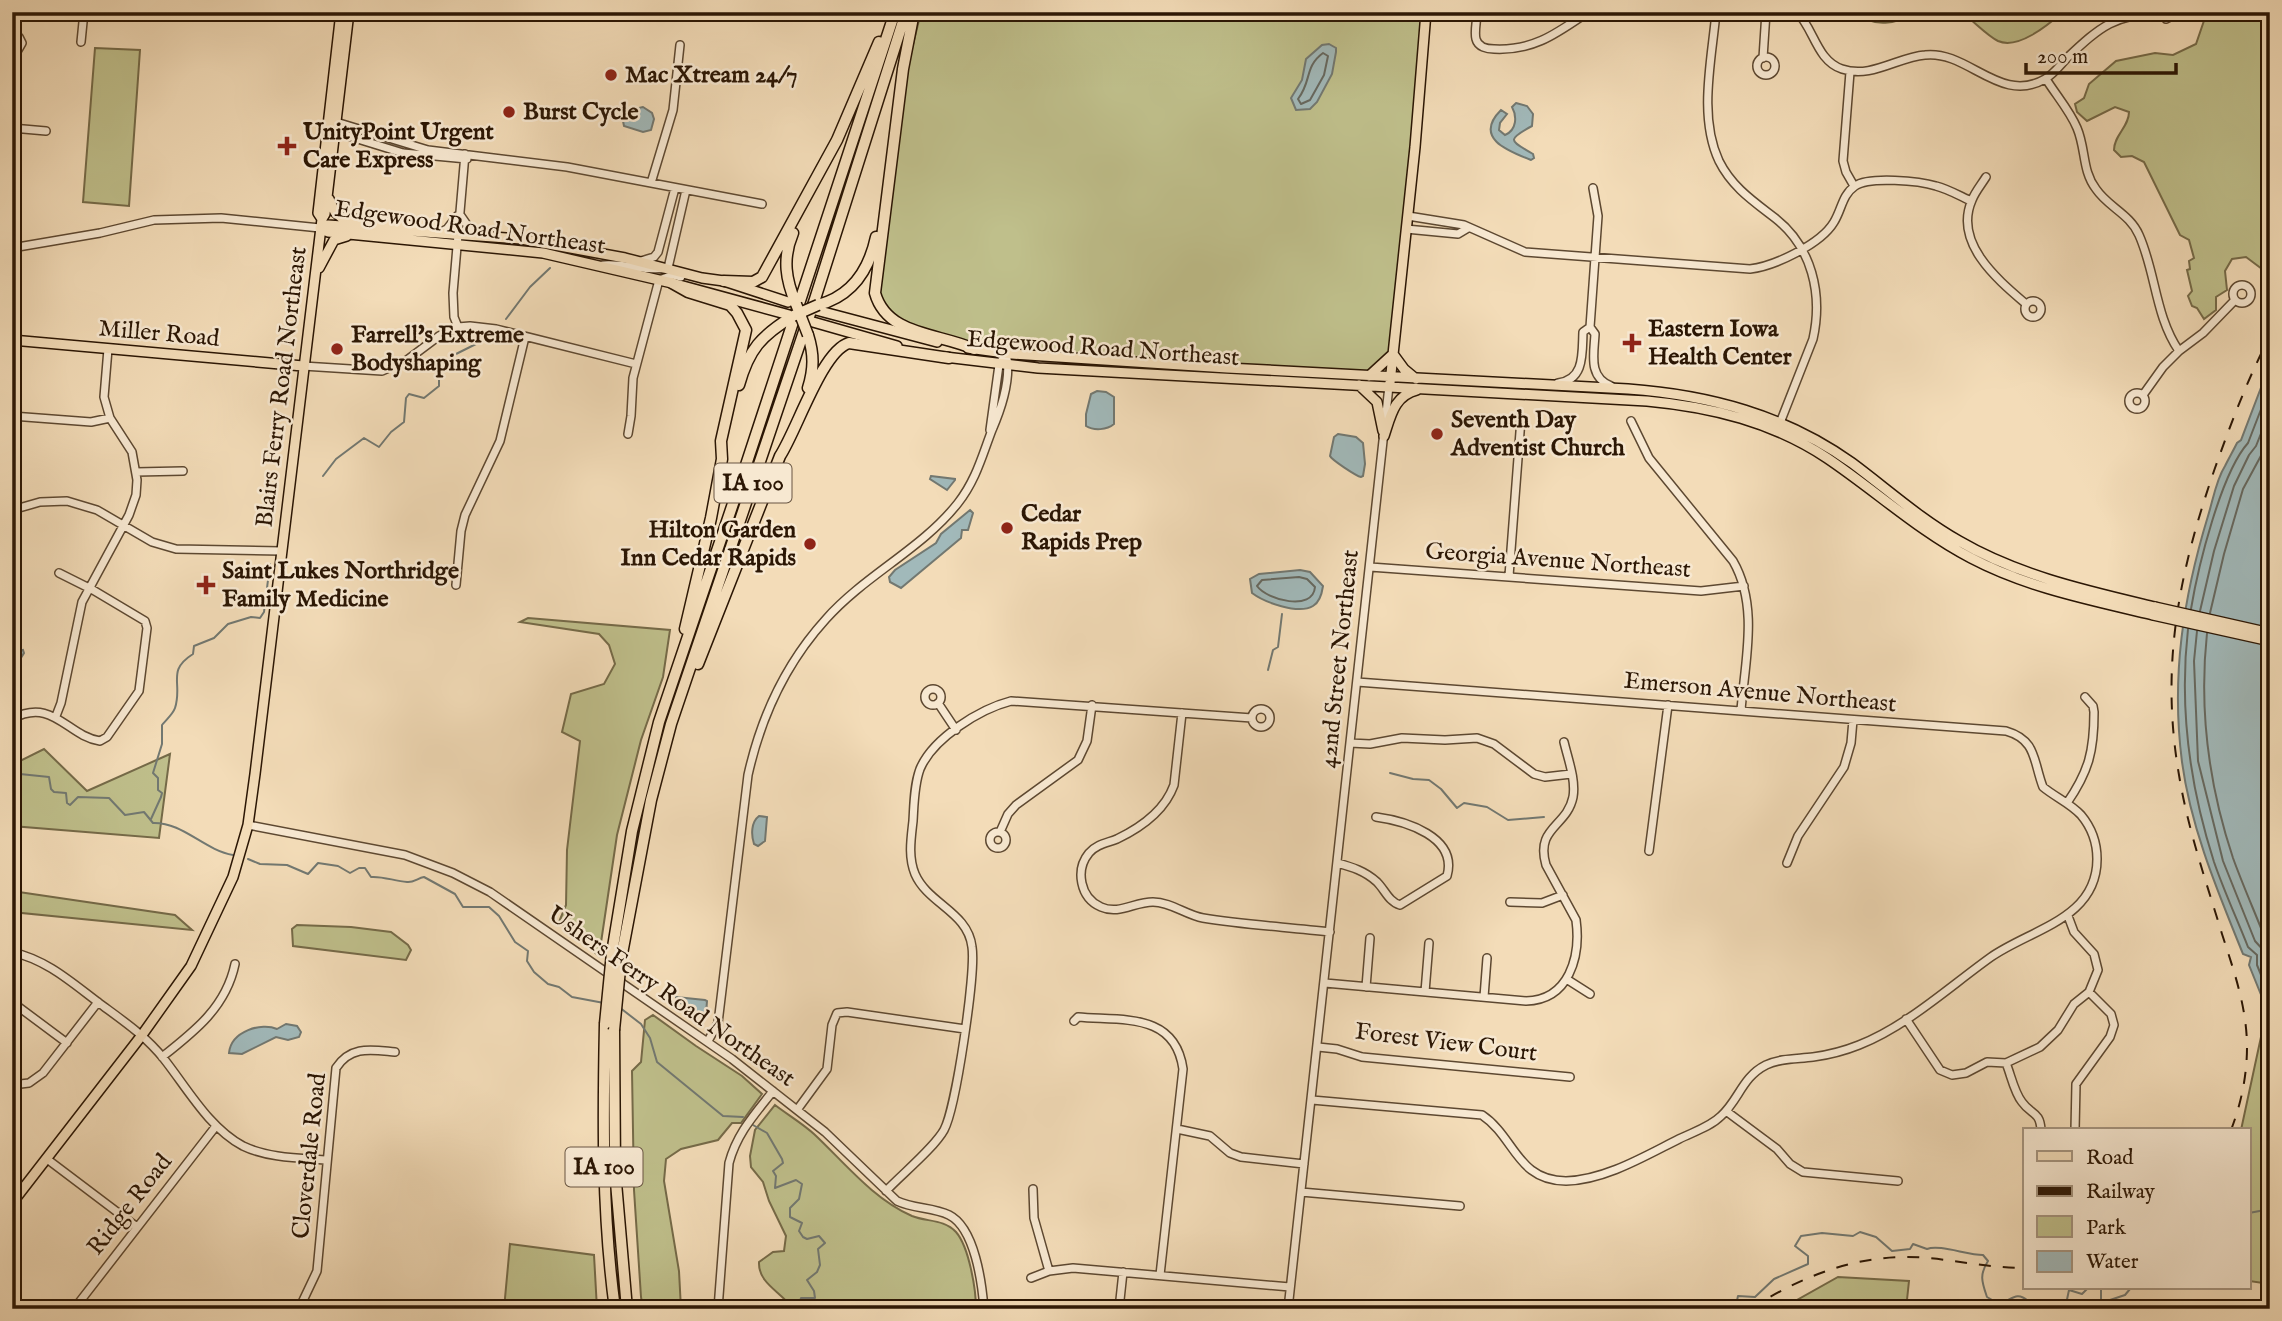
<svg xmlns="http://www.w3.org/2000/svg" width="2282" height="1321" viewBox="0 0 2282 1321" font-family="'IM FELL English',serif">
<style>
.green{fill:#bfbf8b;stroke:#756a48;stroke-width:2}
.water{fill:#a1b9ba;stroke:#727871;stroke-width:2}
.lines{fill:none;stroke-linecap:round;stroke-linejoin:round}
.shore{stroke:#66685f;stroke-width:2}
.stream{stroke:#727871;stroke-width:2}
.minor-casing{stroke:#5d4831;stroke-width:10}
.major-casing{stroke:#2b1604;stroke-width:12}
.highway-casing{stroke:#2b1604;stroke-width:13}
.minor{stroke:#f7e8d1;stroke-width:7}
.major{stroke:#f3dcb8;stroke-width:9}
.highway{stroke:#f3dcb8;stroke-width:10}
.rail{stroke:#2b1604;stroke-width:2;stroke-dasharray:12 12;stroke-linecap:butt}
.major-bridge-casing{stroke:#2b1604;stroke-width:12;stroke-linecap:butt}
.highway-bridge-casing{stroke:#2b1604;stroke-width:13;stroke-linecap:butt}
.major-bridge{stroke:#f3dcb8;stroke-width:9}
.highway-bridge{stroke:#f3dcb8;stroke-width:10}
.poi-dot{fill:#8f2418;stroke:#f7e8d1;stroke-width:2.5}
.labels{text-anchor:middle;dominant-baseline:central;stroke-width:5;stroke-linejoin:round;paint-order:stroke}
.shield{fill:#f7e8d1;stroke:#685542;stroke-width:2}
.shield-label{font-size:23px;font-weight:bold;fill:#2b1604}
.poi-label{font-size:24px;font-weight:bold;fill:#2b1604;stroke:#f7e8d1;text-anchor:start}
.street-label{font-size:24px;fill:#2b1604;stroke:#f7e8d1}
</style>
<rect width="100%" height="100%" fill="#f3dcb8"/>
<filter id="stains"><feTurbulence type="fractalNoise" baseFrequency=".00286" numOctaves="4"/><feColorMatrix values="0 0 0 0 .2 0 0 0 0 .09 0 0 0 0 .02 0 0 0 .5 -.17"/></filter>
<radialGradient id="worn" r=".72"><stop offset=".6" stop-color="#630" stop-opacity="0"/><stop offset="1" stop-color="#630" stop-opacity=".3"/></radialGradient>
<path class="green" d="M921,12h505l-36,366 -378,-24 -105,-26 -28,-22v-29l29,-212z
M1856,12h67c-23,9 -47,19 -67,0z
M1957,12h106c-15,13 -45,38 -65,29 -12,-6 -24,-20 -36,-28z
M2207,12h63v263l-24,-18 -14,2 -7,12 2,19 -11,7v13l-12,9 -7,-11 -5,-2 -4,-10 4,-5 -5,-21 3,-1 -1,-8 5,-3 -5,-18 -9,-5 -36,-73 -12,-6 -11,1 -7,-7c0,-15 15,-23 15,-38l-14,-5 -28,14 -10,-9 -2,-8 9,-6 5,-14 27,-23 39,-8 18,2 23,-11z
M95,48l45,2 -11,156 -46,-4z
M528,618l142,12 -7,47 -22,63 -24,95 -18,121 -40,-34 7,-17 1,-55 13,-109 -18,-9 9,-38 33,-10 11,-20 -6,-19 -10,-11 -79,-12z
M44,749l43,42 83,-37 -11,84 -147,-12v-61z
M12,891l163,24 17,15 -180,-18z
M297,925l54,2 40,5 17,13 3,5 -5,10 -113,-14 -1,-17z
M2267,1009l3,8v267l-21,-3v-151h-8z
M653,1015l43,31 46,30 20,18 -21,29h-9l-14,17 -37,9 -15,10 -2,22 15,90 2,38h-38l-2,-12 -7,-107 -2,-119 9,-9 4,-42z
M775,1105c13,10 27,18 39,29 30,28 59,65 98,82 15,6 32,3 44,16 13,15 20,57 20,77h-183c-11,-17 -35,-25 -34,-47l14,-10 11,-1 2,-15 -17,-35 -6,-19 -12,-15 -1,-11 5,-26z
M510,1244l84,11 3,54h-93z
M1838,1277l71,4 -3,28h-125z"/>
<path class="water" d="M1329,44l7,4v4l-4,22 -15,28 -7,7 -14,1 -5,-12 11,-18 4,-21 16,-14z
M1516,103l11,3 6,8 -1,12c-28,15 -20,15 1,28l1,4 -3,2c-23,-9 -58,-22 -30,-50l6,4 -7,9 -1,7 6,5c12,-5 12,-19 7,-28z
M643,107l9,6 2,6 -3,11 -8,2 -19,-6 -1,-5c7,-7 10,-13 20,-14z
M2270,364v653l-21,-52 2,-8 -8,-3c-25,-62 -52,-125 -61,-192 -11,-85 1,-164 26,-246 5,-16 8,-36 17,-50 4,-8 8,-15 12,-23l4,-3z
M1097,391l9,1 8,5v27c-7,6 -20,7 -28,2v-12l5,-20z
M1338,434l18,3 7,6 2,21 -2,12 -2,1c-5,-1 -29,-17 -31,-21l4,-19z
M931,476l24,3v1l-8,10 -17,-11z
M970,510l3,3 -5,17h-6l-1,8 -60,50 -11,-6 -1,-5 6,-7 41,-27 5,-9z
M1300,570l10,2 13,14c-1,7 -3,16 -10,20 -15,9 -49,-4 -61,-13l-2,-14 9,-5z
M23,650l1,3 -5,8 -7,30v-39z
M759,816l8,1 -2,24 -7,5 -4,-2c-3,-9 -3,-22 5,-28z
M676,997l29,3 2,1 -1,13 -8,1 -22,-15z
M286,1024l11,2 4,6 -2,5 -11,3 -12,-3 -34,17 -13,-1c2,-22 33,-31 48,-24z"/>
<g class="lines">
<path class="shore" d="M1323,53l5,3 -4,19 -14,25 -9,4 -3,-5c14,-18 6,-32 25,-46z
M1299,577l8,2 8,8c-2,25 -48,13 -58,-1l5,-6z
M2191,609c7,-42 30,-136 57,-166l22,-57
M2200,611l14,-60 20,-65 15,-31 7,-9 14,-35
M2210,613l14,-59 19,-65 27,-50
M2188,629c-9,79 2,158 26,233 10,29 23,57 34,85l9,8v10l13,32
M2197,631l-3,30 4,100 25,100 32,80 10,11 1,12 4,9
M2207,633c-8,75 2,153 26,225 9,25 20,50 30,75l7,7"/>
<path class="stream" d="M506,319l24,-32 20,-19
M323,476l13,-17 28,-21 15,9 12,-15 13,-10 2,-24 3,-4 15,4 15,-12v-18l15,-13 26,-13
M1268,670l5,-20 5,-3 4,-33
M1390,773l23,6 16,1 12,9 16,19 7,-5 23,4 21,13 36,-3
M12,781l1,-3 7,-4 29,3 2,12 3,3 12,1 1,10 3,2 8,-8 31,1 16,17 19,-3 9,11c30,-1 51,27 80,32
M151,819l10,-22 1,-4 -4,-3v-12l-5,-5 9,-29v-19c4,-5 11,-11 13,-17 8,-25 -9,-37 18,-54l1,-8 20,-8 14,-14 23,-7 9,1 4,-6 6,-48
M248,859l12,5 27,1 21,9 10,-11 20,3 12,7 9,-5h6l6,9c12,-1 23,4 36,5 6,1 11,-4 17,-5l31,17 8,13h26l10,9 16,26 13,9 -1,10 7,11 14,12 11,3 13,10 32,6
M619,1007l22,17 9,14 7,24 66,54 20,1
M753,1125l14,8 15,26 1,4 -10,8 3,5 -1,12 21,-8 6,4 -3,15 -9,9v9l12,6 -3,8 4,6 4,2 12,-3 6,7 -7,6 2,16 -3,7 -10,8 7,11 1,7h-14l-2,6 3,5
M2249,1213l21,-4
M2101,1288v15l24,-8 5,-6 7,-1
M819,1309l13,-4 3,4
M1731,1309l5,-4 2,-9 17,1 19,-18 34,-15v-8l-13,-10 6,-10 21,-3 31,3 7,-4 16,5 16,14 18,-2 3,-5 14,5c12,-5 40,6 56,6l5,6c-9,14 -6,21 -1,36l12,7c12,-3 17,-14 29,-3l2,8
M2065,1309l4,-19 13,4 6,-6"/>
<g class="minor-casing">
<path id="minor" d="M1477,12c0,8 -3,20 -1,27 2,8 11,10 18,10 40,2 63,-16 94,-37
M1716,12c-4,47 -18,104 3,149 13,26 34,40 56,57 37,29 48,76 38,121l-35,89
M1797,12c17,17 20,49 45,57 29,10 56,-12 83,-14 43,-5 75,50 120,24 9,-5 16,-15 23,-22 32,-30 48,-44 93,-43
M2161,13l5,6 4,-2 1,-5
M12,35l7,2 3,6 -4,7 -6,1
M81,42l3,-30
M1757 66a9 9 0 1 1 18 0a9 9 0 1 1-18 0Z
M1763,58l3,-46
M1850,72l-7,89 3,11 8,14
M2046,79c10,16 24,32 31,49 9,21 5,43 19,61 12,18 34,25 43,46 17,38 16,81 40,116
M336,122l92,28 139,17 195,37
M12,128l34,3
M335,132l68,21 64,6
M1986,177c-5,8 -11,15 -14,23 -19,43 26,80 54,104
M651,183l22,-73 7,-65
M461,216l9,13 9,6
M1408,216l56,9 61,27 225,17c25,-3 71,-25 84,-47 8,-13 8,-27 21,-36 14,-10 65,-5 81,0 12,3 24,10 35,15
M1406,229l52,5 10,-6
M441,232l6,-3 10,-13
M12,248l88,-15 54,-13 67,-2 99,10
M641,261l13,-4 4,-5 17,-64
M603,265c24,-2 42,7 65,3l18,-78
M2233 294a9 9 0 1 1 18 0a9 9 0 1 1-18 0Z
M2025 309a8 8 0 1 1 16 0a8 8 0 1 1-16 0Z
M458,327l-4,-10 -1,-24 12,-139
M1590,327l5,7c-1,20 -7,43 16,52
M303,366l79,5 25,-11 32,-24 19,-9 12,-1 26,3 140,35
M1558,383c27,-3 24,-30 25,-51l7,-5 8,-111 -5,-28
M2129 401a8 8 0 1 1 16 0a8 8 0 1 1-16 0Z
M2143,395l20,-28 16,-16 24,-18 32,-33
M12,416l79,6 19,-4
M1631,421l18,37 84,103c26,45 12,100 8,149
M990,430l9,-65 7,-12
M628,434l3,-18 2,-38 26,-98 14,-5 8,2
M136,472l47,-1
M12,510l28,-8 27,-1 30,9 55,32 24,7 105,2
M1370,567l331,24 43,-5
M1509,576l12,-157
M456,585l5,-54 4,-16 35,-74 25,-104
M925 697a8 8 0 1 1 16 0a8 8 0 1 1-16 0Z
M938,703l18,27
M1252 718a9 9 0 1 1 18 0a9 9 0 1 1-18 0Z
M1182,713l-8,72c-9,25 -34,43 -57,54 -10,4 -20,5 -28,14 -14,17 -9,45 12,54 18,8 33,-5 52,-5 18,0 33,13 50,16 42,7 85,9 127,14
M56,716l5,-13 21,-101 47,-87 7,-20 1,-15 -5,-28 -22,-34 -6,-21 4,-48
M12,719c41,-22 55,17 88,22l7,-4 32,-46 8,-63 -2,-7 -52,-31 -34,-17
M1350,743l20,1 32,-6 43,2 32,-2 17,6 40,30 11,3 26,-3
M2067,803c22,-32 27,-52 27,-91l-1,-6 -8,-9
M248,825l157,30 48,18 37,19 242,167 93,73 72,69c17,8 36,6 52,14 26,13 33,68 35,94
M990 840a8 8 0 1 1 16 0a8 8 0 1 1-16 0Z
M1000,832l8,-18 8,-9 62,-45 9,-19 5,-36
M1649,851l19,-146
M1337,863c15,4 28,8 40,19 8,8 12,20 23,23l47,-29c11,-39 -41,-55 -71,-59
M1787,863l11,-27 46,-69 7,-24 2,-23
M1510,902l32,1 21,-8
M12,952c35,8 59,30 87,51 23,17 47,33 65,56 23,29 45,69 79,87 25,12 56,12 84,14
M1568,980l22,14
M1325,983l201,18c43,-1 55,-44 50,-81l-30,-55c-11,-38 21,-38 27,-68 3,-17 -5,-38 -9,-55
M1366,987l4,-49
M1425,992l4,-49
M1484,997l3,-39
M12,1002l55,41
M1906,1019l34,51 12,5 14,-2 21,-11 19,1 34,-16 18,-17 16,-26 15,-12 9,-22 -4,-16 -20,-22 -6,-16
M1074,1021l4,-4c44,4 97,-5 105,52l-23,206
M708,1041l10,-18 30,-248c13,-58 38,-112 78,-156 39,-44 96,-70 132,-116 18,-23 24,-47 34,-73 10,-23 20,-52 14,-77
M1318,1047l19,2 25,8 208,20
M162,1057c33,-26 64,-50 73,-93
M2006,1063c5,12 8,29 16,39 9,13 18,9 19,28
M12,1085l17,-2 14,-10 55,-71
M1312,1100l170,15c33,22 35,66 84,66 39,-1 79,-25 113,-42 14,-7 31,-12 42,-23 18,-16 21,-39 45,-51 15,-7 31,-6 47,-8 15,-2 31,-6 46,-12 48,-19 90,-58 132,-88 40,-28 106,-38 106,-98 0,-16 -6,-32 -16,-44 -11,-12 -26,-18 -38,-28 -10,-26 -6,-47 -37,-56l-649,-49
M797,1110l30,-41 5,-44 5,-12 10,-1 118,17
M1726,1111l51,38 13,15 13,8 95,9
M1177,1129l33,7 20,17 11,4 63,7
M2075,1130l1,-46 34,-47 4,-12 -3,-11 -22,-22
M47,1159l90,68
M1033,1189l1,29 15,53
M886,1191c16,-17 48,-43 58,-61 12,-22 32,-158 28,-183 -4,-35 -44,-43 -57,-73 -7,-17 -4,-35 -2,-53 1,-16 1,-36 7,-52 13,-31 60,-60 91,-68l241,17
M1301,1192l159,14
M1031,1278l18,-7 24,-3 217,19
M74,1309l142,-183
M299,1309l18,-38 19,-203c15,-23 36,-18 59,-16
M718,1309l11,-146c8,-30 26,-49 44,-72
M1119,1309l4,-37
M1288,1309l101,-923"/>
</g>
<g class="major-casing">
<path id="major" d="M341,12l-23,201 4,6 3,-5 24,-202
M329,199l6,13 7,6 63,6 10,4
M320,228l8,4 215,21 129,30 121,33
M320,228l8,-3 193,14 104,19 77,20 22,3 64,21
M319,268l15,-28 13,-4
M816,310l121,32
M813,322l84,24
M12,340l291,26
M968,348l44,6 215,14 401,21c81,6 157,26 224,74 35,26 68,56 107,78 60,35 129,50 196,66
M1393,354l11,15 12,10
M945,357l93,11 609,33c65,6 126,21 180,57 49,33 92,73 144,100 57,30 120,42 182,57
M1369,376l24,-22
M1390,383l25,-236 11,-135
M1359,385l18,17 6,29
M1384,436c7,-21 10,-40 33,-46
M12,1203l130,-168 49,-69 42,-89 15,-52 7,-51 67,-555"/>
</g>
<g class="highway-casing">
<path id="highway" d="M914,12l-11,57 -28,224c12,43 64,40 99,56
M793,233c-11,26 -7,47 3,71
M724,281l29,1 9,-5 75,-137 42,-98
M672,283l16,9 42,13 7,8 9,17 -25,111 1,18 -11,59 -26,111
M818,305c34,-9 51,-35 58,-68
M808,335c6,19 6,34 0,53
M739,385c10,-36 22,-49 54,-69
M698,664l82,-208c17,-26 42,-105 69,-113l100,15
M612,953l20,-122 27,-109 84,-248 152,-462
M621,959l30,-159 20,-76 144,-425 91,-287
M605,1024c-2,95 -3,190 10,285
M614,1030l1,141 12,138"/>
</g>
<use href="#minor" class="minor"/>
<use href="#major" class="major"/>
<use href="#highway" class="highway"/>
<path class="rail" d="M2231,1130c10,-26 16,-54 16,-83 0,-39 -13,-76 -25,-113 -16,-53 -34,-104 -43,-159 -19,-110 0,-203 36,-307 16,-45 33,-90 55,-132
M1750,1309c55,-35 113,-57 178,-51 32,3 64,10 97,10"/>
<g class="major-bridge-casing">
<path id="major-bridge" d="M2155,607l115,26
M2153,615l117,26"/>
</g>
<g class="highway-bridge-casing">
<path id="highway-bridge" d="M796,304l12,31
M793,316l25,-11
M605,1024l7,-71
M614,1030l7,-71"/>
</g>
<use href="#major-bridge" class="major-bridge"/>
<use href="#highway-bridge" class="highway-bridge"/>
</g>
<g class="poi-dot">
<circle cx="611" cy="75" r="7"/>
<circle cx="509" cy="112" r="7"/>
<path d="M283.5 135.5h7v7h7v7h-7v7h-7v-7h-7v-7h7z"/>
<path d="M1628.5 332.5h7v7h7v7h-7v7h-7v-7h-7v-7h7z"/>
<circle cx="337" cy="349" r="7"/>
<circle cx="1437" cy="434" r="7"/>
<circle cx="1007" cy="528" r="7"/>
<circle cx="810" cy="544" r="7"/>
<path d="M202.5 574.5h7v7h7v7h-7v7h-7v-7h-7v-7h7z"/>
</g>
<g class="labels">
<g class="shield">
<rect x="714.5" y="463.5" width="77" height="39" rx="5"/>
<rect x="565.5" y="1147.5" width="77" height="39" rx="5"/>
</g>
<g class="shield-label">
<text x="753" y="483">IA 100</text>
<text x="604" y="1167">IA 100</text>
</g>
<g class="poi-label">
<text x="625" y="75">Mac Xtream 24/7</text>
<text x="523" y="112">Burst Cycle</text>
<text x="303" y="132">UnityPoint Urgent<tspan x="303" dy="28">Care Express</tspan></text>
<text x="1648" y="329">Eastern Iowa<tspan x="1648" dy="28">Health Center</tspan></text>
<text x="351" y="335">Farrell's Extreme<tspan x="351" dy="28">Bodyshaping</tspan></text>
<text x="1451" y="420">Seventh Day<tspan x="1451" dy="28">Adventist Church</tspan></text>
<text x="1021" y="514">Cedar<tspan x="1021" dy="28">Rapids Prep</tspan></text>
<text x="796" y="530" text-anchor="end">Hilton Garden<tspan x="796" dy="28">Inn Cedar Rapids</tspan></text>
<text x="222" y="571">Saint Lukes Northridge<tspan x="222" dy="28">Family Medicine</tspan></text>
</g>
<g class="street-label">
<text transform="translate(470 228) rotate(8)">Edgewood Road Northeast</text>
<text transform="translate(159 334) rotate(5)">Miller Road</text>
<text transform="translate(1103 349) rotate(4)">Edgewood Road Northeast</text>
<text transform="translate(282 387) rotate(-83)">Blairs Ferry Road Northeast</text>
<text transform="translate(1558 561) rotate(4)">Georgia Avenue Northeast</text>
<text transform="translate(1340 659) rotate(-84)">42nd Street Northeast</text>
<text transform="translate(1760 693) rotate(5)">Emerson Avenue Northeast</text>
<text transform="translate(671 997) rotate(35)">Ushers Ferry Road Northeast</text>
<text transform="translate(1446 1043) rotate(7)">Forest View Court</text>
<text transform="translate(310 1156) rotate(-84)">Cloverdale Road</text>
<text transform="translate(130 1205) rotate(-52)">Ridge Road</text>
</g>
</g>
<rect width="2282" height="1321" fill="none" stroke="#f3dcb8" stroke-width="42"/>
<rect x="14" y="14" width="2254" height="1293" fill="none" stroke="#2b1604" stroke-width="3.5"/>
<rect x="21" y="21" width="2240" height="1279" fill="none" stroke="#2b1604" stroke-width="2"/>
<rect x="2023" y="1128" width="228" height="161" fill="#f7e8d1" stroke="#a5947f" stroke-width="2"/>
<rect x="2037" y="1151" width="35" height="10" fill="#f3dcb8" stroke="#a5947f" stroke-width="2"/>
<text x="2086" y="1164" font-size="21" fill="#2b1604">Road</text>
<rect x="2037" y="1186" width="35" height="10" fill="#2b1604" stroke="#a5947f" stroke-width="2"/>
<text x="2086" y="1198" font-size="21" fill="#2b1604">Railway</text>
<rect x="2037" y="1216" width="35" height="21" fill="#bfbf8b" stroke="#a5947f" stroke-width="2"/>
<text x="2086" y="1234" font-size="21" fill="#2b1604">Park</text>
<rect x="2037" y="1251" width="35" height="21" fill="#a1b9ba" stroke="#a5947f" stroke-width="2"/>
<text x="2086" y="1268" font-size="21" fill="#2b1604">Water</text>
<path d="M2026 63v10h150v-10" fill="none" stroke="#2b1604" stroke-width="3.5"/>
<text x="2037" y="63" font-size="21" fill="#2b1604" stroke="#f7e8d1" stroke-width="5" paint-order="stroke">200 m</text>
<rect width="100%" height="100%" filter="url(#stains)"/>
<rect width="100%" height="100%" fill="url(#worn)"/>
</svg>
